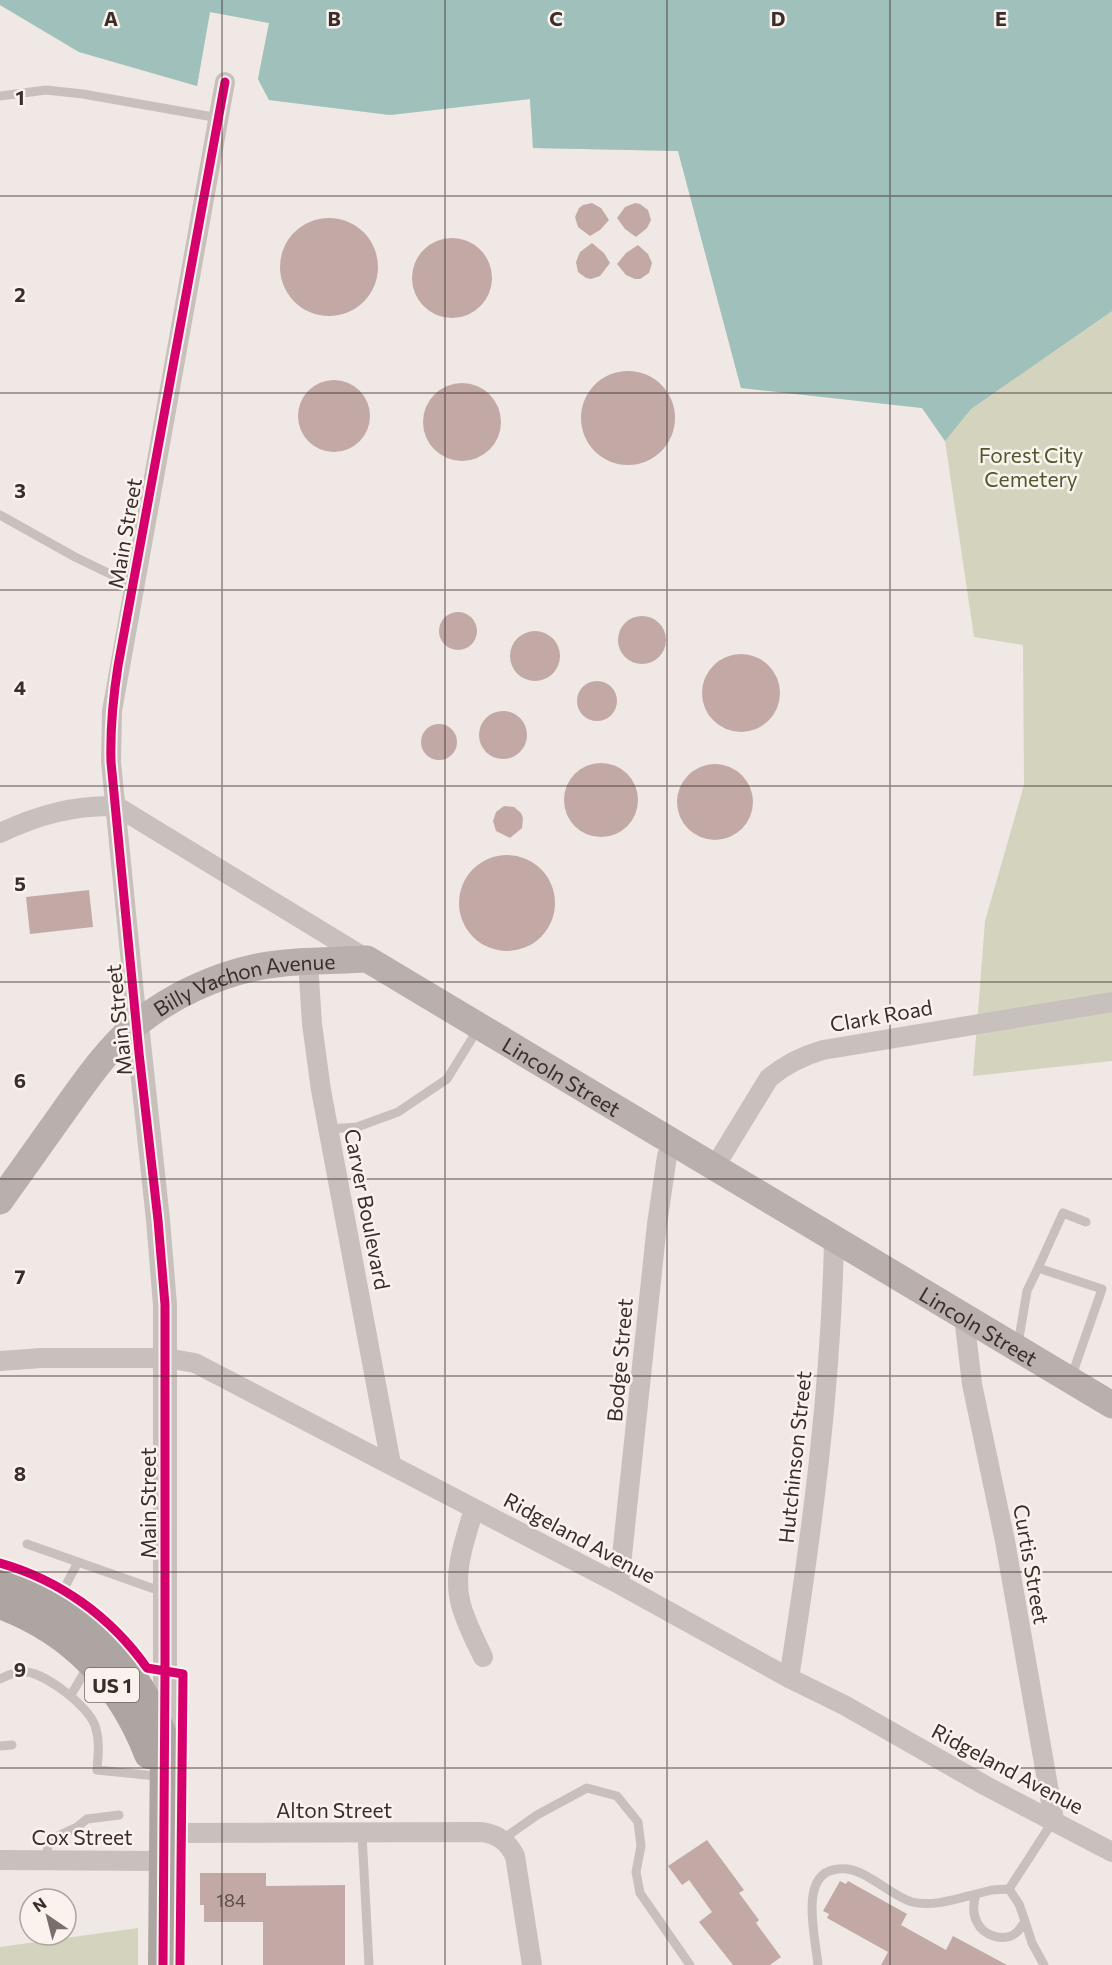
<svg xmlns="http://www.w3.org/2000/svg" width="1112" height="1965" viewBox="0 0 1112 1965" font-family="Commissioner,sans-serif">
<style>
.green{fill:#d4d4be}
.water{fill:#a0c1bb}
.building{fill:#c2a9a6}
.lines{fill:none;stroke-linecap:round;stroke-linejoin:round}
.service{stroke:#c8c0bd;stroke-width:9}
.minor{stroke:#c8c0bd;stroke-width:20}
.tertiary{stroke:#c8c0bd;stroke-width:24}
.secondary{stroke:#b9b0ad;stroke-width:27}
.primary{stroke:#ada5a2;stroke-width:30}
.cycleway-casing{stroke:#faf2ed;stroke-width:13}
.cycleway{stroke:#d6006c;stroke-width:9}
.grid{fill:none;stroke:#3a2d2a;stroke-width:1.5;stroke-opacity:0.55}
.labels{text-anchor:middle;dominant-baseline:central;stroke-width:5;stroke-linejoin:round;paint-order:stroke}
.number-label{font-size:18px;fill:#5c4c49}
.shield{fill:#faf2ed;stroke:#746864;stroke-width:1.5}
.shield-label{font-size:20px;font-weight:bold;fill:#3a2d2a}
.park-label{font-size:21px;fill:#50582e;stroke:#faf2ed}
.street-label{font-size:21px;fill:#3a2d2a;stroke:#faf2ed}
.grid-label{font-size:20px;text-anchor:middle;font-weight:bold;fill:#3a2d2a;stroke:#faf2ed;stroke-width:5;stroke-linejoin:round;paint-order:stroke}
</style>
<rect width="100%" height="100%" fill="#efe8e4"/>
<path class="green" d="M0,0h1112v1061l-139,15 12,-155 39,-136 -1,-140 -49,-8 -29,-196 -23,-33 -181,-20 -63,-237 -145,-3 -3,-49 -140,16 -121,-15 -11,-21 11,-56 -59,-11 -13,74 -118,-34 -79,-47z
M138,1928v37h-138v-18z"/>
<path class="water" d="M0,0h1112v311l-141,98 -26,32 -23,-33 -181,-20 -63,-237 -145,-3 -3,-49 -140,16 -121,-15 -11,-21 11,-56 -59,-11 -13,74 -118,-34 -79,-47z"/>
<path class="building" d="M592,203l9,5 8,12 -9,10 -10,6 -12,-9 -3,-10 4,-9 4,-3z
M635,203l5,1 8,6 3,10 -4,8 -11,9 -11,-8 -8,-11 8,-11z
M280 267a49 49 0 1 1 98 0a49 49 0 1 1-98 0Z
M412 278a40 40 0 1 1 80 0a40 40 0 1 1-80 0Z
M592,243l12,10 6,10 -10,13 -9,3 -5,-1 -8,-6 -2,-10 4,-10z
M638,245l10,9 4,9 -3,10 -9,6h-5l-9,-4 -9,-11 9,-11z
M581 418a47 47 0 1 1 94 0a47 47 0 1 1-94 0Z
M298 416a36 36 0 1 1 72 0a36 36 0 1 1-72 0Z
M423 422a39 39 0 1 1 78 0a39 39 0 1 1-78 0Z
M439 631a19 19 0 1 1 38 0a19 19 0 1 1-38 0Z
M618 640a24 24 0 1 1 48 0a24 24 0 1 1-48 0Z
M510 656a25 25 0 1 1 50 0a25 25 0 1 1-50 0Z
M702 693a39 39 0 1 1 78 0a39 39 0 1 1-78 0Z
M577 701a20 20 0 1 1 40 0a20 20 0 1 1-40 0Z
M479 735a24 24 0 1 1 48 0a24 24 0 1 1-48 0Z
M421 742a18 18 0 1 1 36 0a18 18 0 1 1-36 0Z
M564 800a37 37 0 1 1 74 0a37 37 0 1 1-74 0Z
M677 802a38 38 0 1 1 76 0a38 38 0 1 1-76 0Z
M504,806l10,1 7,6 2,5 -1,10 -12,10 -14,-7 -3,-10 3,-9z
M459 903a48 48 0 1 1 96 0a48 48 0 1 1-96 0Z
M89,890l4,37 -63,7 -4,-37z
M707,1840l37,50 -5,3 20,27 -3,3 25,34 -11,8h-37l-34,-43 13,-10 -23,-32 -7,5 -14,-19z
M200,1873h66v13l79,-1v80h-82v-43h-59v-17h-4z
M840,1881l6,3 2,-3 59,33 -6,11 45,25 7,-14 54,29h-126l7,-13 -61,-34 2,-4 -6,-3z"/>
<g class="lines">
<path class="service" d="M0,96l46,-6 37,4 136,24
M0,515l75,42 58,28
M328,1129l29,-2 41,-15 49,-33 31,-50
M1038,1268l25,-55 23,9
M1018,1344l9,-53 11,-23 64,21 -31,89
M27,1544l136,48
M57,1602l21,-40
M0,1679c8,-4 17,-8 27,-7 21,3 64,36 69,57 4,13 2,27 1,41l59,6
M71,1695l17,-29
M0,1746l12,-1
M362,1834l7,131
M503,1839l34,-24 50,-27 30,8 21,26 3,24 -5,26 4,21 50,72
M45,1860l4,-17 11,-8 17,-8 10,-8 32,-4
M1009,1889l10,15 6,17c-2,3 -5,8 -8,11 -12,11 -34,4 -40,-10 -5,-9 -4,-18 -1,-28l16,-4 17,-1 44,-68
M1025,1921l7,22 12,22
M818,1965c-2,-25 -19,-88 15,-95 14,-3 23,0 35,7 15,8 28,20 44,25 20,5 45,-3 64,-8"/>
<path class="minor" d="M0,833c38,-18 74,-28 116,-27l251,153
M308,962l4,62 9,66 70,374
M137,1024l-26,-262 1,-51 113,-629
M714,1168l55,-90c17,-14 33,-22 54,-28l289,-48
M964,1317l8,67 33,157 49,279
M0,1361l41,-3h125l29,5 424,221 170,94 55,27 142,81 126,66
M474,1509c-9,31 -22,63 -13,96 5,18 14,35 22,52
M619,1584l38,-360 10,-68 7,-13
M789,1678c23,-145 42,-291 45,-438
M164,1833l318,-1c17,3 25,9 33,24l17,109
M0,1860l164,1"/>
<path class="tertiary" d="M137,1024l21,196 7,85v432"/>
<path class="secondary" id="s1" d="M0,1201c21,-30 43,-60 64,-90 22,-31 44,-63 74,-88 33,-27 77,-47 119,-56 36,-7 73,-6 110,-8l745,446"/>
<path class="primary" d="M0,1581c80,22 138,85 165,162l-2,222
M0,1604c73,27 121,78 149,150"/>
<g class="cycleway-casing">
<path id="cycleway" d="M0,1563c60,17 111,54 147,105l36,6 -3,291
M163,1965l2,-294v-366l-7,-85 -19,-167 -28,-291c-1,-33 2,-64 7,-96l107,-584"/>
</g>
<use href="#cycleway" class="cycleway"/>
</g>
<path class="grid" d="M222,0v1965M445,0v1965M667,0v1965M890,0v1965M0,196h1112M0,393h1112M0,590h1112M0,786h1112M0,982h1112M0,1179h1112M0,1376h1112M0,1572h1112M0,1768h1112"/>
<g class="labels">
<g class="number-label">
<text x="231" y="1900">184</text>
</g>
<rect class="shield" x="85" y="1668" width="54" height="34" rx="4.5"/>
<g class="shield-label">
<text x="112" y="1685">US 1</text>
</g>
<g class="park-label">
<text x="1031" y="454">Forest City<tspan x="1031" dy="24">Cemetery</tspan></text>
</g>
<g class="street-label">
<text transform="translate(124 533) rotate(-80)">Main Street</text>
<text stroke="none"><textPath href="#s1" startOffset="342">Billy Vachon Avenue</textPath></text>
<text transform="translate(881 1015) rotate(-10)">Clark Road</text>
<text transform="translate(118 1020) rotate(-96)">Main Street</text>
<text stroke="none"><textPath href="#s1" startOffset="696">Lincoln Street</textPath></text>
<text transform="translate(368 1209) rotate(79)">Carver Boulevard</text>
<text stroke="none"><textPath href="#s1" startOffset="1182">Lincoln Street</textPath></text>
<text transform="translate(619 1360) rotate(-85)">Bodge Street</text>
<text transform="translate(794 1457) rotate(-84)">Hutchinson Street</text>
<text transform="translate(147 1503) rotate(-90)">Main Street</text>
<text transform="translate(580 1537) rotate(28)">Ridgeland Avenue</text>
<text transform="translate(1032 1564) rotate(80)">Curtis Street</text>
<text transform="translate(1008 1768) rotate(28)">Ridgeland Avenue</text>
<text x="334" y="1809">Alton Street</text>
<text x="82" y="1836">Cox Street</text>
</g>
</g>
<g class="grid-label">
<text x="111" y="26">A</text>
<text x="334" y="26">B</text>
<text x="556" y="26">C</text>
<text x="778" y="26">D</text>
<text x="1001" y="26">E</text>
<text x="20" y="105">1</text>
<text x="20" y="302">2</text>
<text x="20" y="498">3</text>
<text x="20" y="695">4</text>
<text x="20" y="891">5</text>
<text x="20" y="1088">6</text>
<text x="20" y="1284">7</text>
<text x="20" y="1481">8</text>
<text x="20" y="1677">9</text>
</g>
<g transform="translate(48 1917) rotate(325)"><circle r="28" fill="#faf2ed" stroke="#ada39f" stroke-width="1.5"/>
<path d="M0-4.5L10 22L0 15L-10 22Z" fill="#796e6b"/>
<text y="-9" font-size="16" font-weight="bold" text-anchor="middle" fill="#3a2d2a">N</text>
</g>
</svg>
